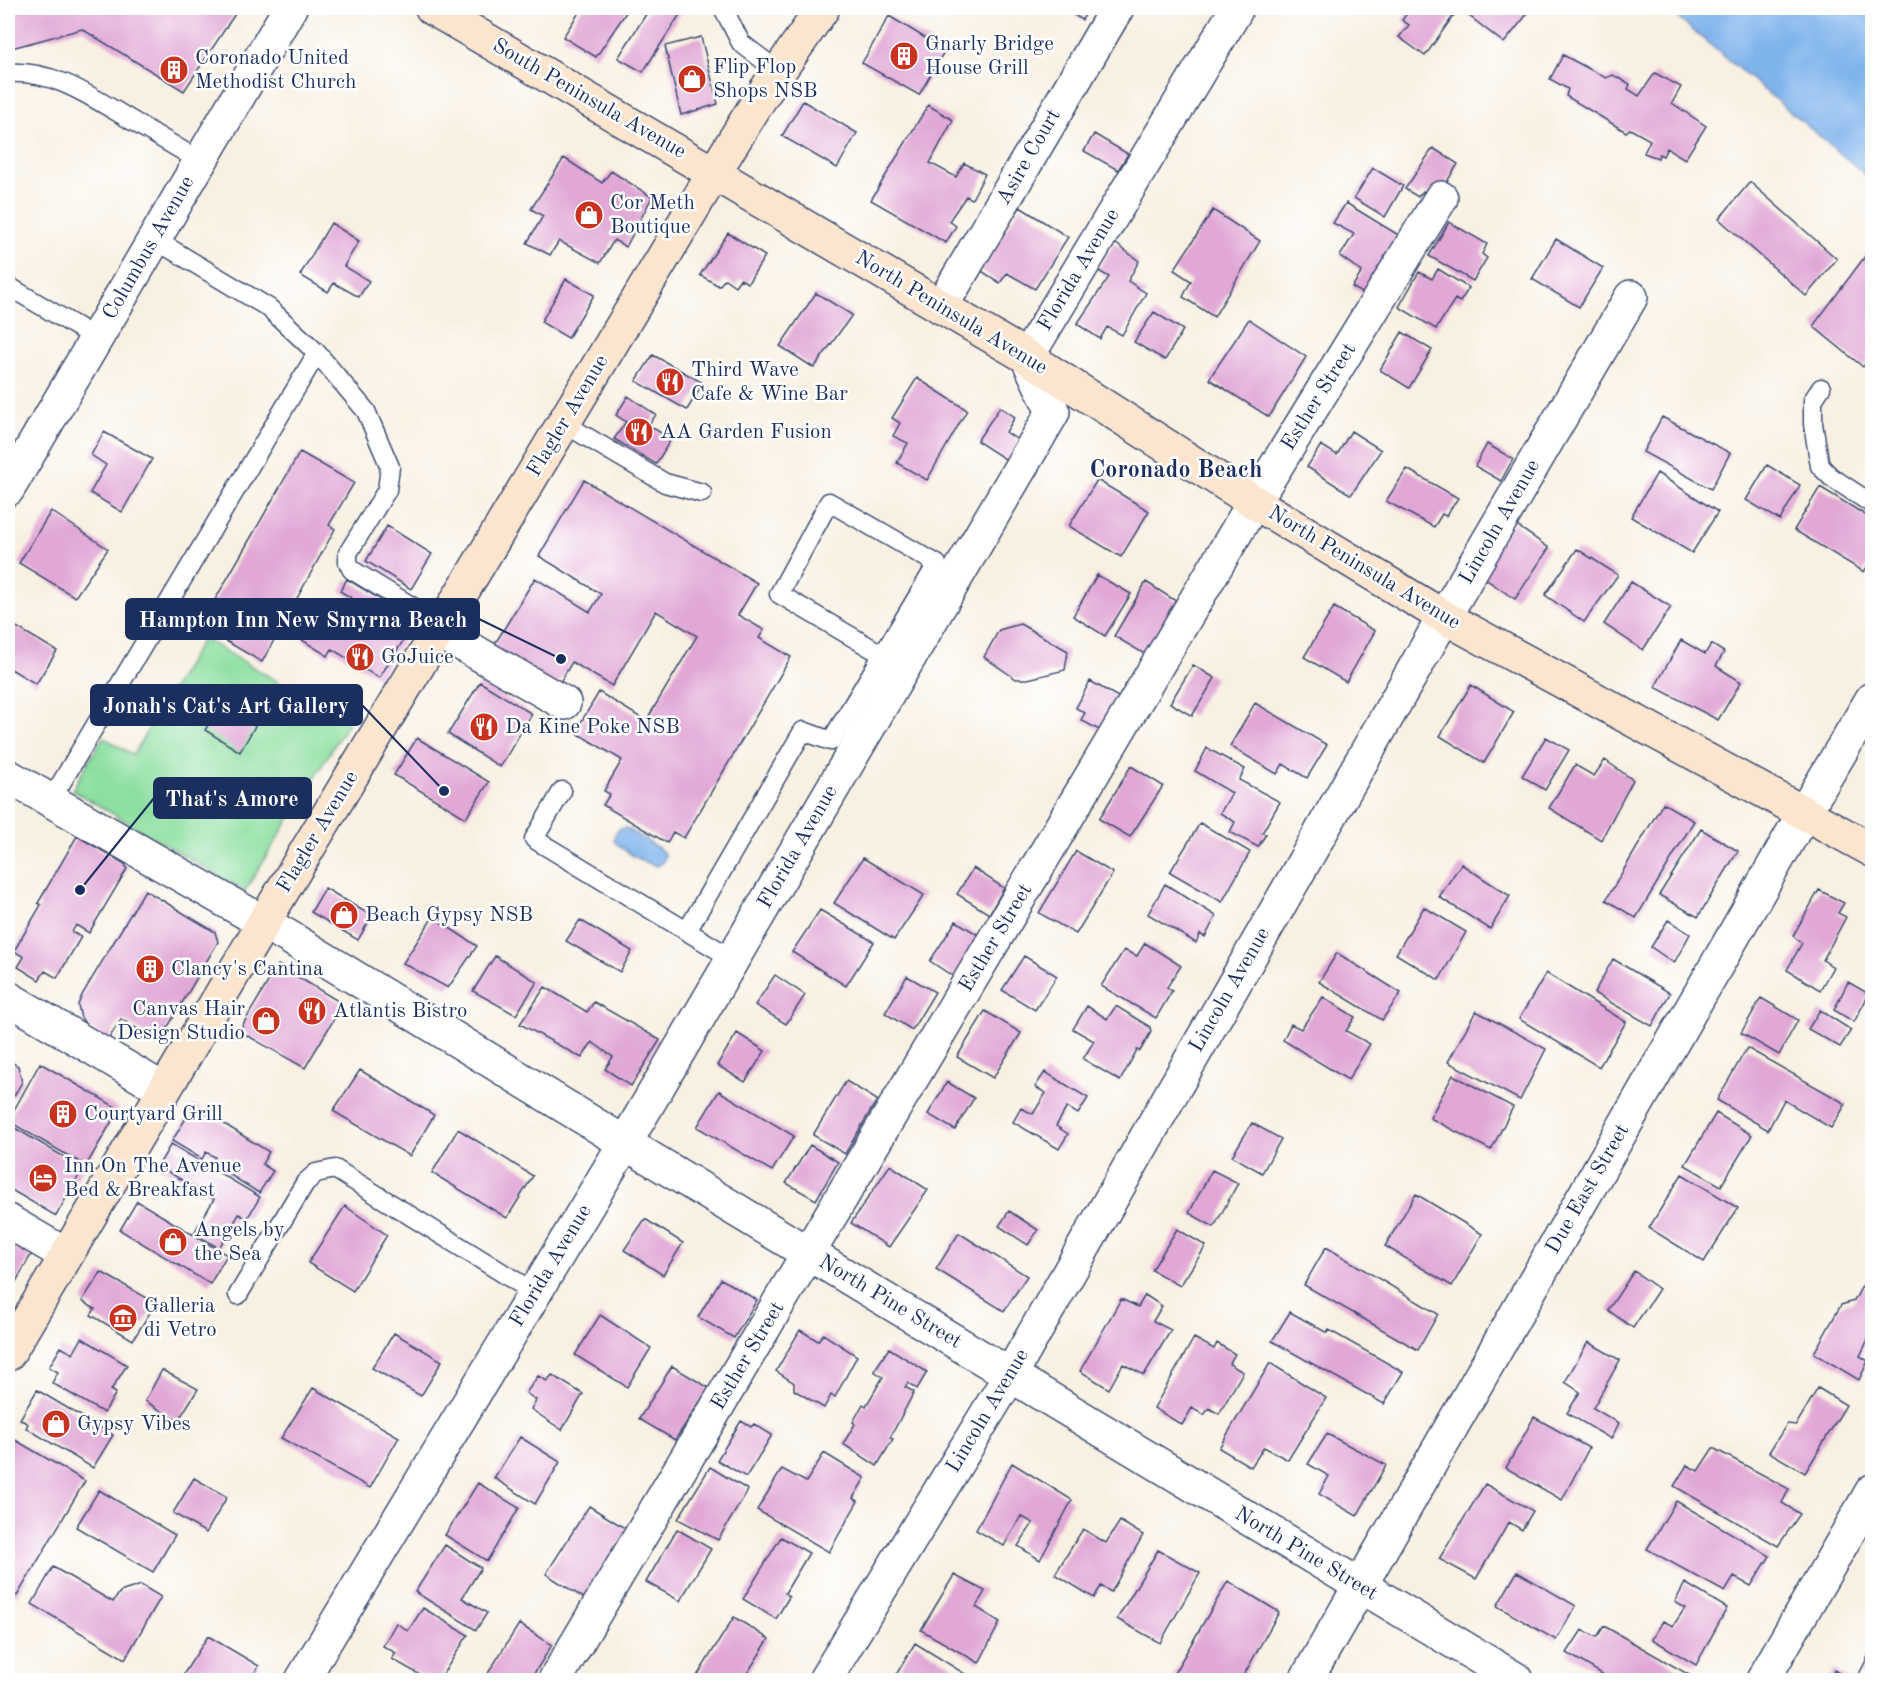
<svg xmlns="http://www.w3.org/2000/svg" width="1880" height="1688" viewBox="0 0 1880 1688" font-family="'Old Standard TT',serif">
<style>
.green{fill:#8cdfa0;stroke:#54877f;stroke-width:1.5}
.water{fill:#7eb3ec;stroke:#4c71a5;stroke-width:1.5}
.building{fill:#e1a7d5}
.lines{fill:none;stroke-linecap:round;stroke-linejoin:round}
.lane-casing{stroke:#3c4c72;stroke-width:21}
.street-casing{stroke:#3c4c72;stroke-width:36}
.secondary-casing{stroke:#3c4c72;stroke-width:36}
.lane{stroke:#fff;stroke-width:18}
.street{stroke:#fff;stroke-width:33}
.secondary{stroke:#fce5cf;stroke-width:33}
.labels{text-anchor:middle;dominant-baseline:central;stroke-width:5;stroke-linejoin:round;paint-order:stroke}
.poi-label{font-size:21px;fill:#1b2f5e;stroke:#fff;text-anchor:start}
.street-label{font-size:21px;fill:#1b2f5e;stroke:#fff}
.quarter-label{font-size:24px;font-weight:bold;fill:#1b2f5e;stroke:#fff}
.leader{fill:none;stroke:#1b2f5e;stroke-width:2}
.callout-dot{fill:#1b2f5e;stroke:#fff;stroke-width:2}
.callout{fill:#1b2f5e;stroke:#1b2f5e;stroke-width:2}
.callout-label{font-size:22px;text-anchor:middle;font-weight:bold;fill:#fff}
</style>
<rect width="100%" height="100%" fill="#fff"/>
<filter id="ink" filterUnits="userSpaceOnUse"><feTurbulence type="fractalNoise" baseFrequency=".0167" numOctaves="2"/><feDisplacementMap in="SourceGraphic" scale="12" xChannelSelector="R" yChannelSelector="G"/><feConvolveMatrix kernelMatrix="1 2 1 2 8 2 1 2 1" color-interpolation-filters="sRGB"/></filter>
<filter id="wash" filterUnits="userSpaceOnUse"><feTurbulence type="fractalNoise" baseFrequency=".008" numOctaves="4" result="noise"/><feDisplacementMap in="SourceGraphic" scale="24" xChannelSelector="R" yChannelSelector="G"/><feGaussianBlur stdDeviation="1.35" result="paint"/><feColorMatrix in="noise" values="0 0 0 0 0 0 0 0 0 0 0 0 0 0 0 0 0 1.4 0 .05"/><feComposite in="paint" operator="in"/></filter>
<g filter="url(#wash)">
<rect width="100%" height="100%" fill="#f8f0e1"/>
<path class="green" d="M203,638l145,85 -103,168 -173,-101 31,-53 30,18z"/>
<path class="water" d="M1666,8h206v172z
M626,828l34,21 5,6 -1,5 -6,6c-15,-3 -33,-14 -44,-25l1,-7 4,-5z"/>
<g id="blocks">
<path class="building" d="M8,8h231l-55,83 -102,-62 -74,20z
M582,8h47l-33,49 -33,-20z
M650,8h34l-41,64 -25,-14z
M1063,8h26l-7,12z
M1411,8h38l7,4 -31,44 -26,-19 10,-12 -7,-5z
M1459,8h73l-28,35z
M889,16l56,34 -26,45 -57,-32z
M701,37l17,67 -37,11 -16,-69z
M1563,55l43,23 7,-3 17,9 -2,5 11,7 16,-23 26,14 -9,16 34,23 -21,33 -18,-11 -4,8 -4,-2 -1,4 -14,-5 6,-13 -20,-11 -4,3 -60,-36 2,-7 -18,-10z
M803,101l54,32 -20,35 -55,-32z
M928,105l25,15 -23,43 26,14 8,-14 21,11 -13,25 -6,-3 -17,25 7,5 -10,17 -75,-43z
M1094,134l34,20 -10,16 -34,-19z
M1433,148l25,16 -22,35 -13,-8 -5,6 -13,-8z
M564,158l38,25 9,-12 41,26 -26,50 -12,-7 -14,23 -41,-22 -9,14 -23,-12 16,-27 -12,-7z
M1373,168l30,18 -18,31 -31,-19z
M1750,182l87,77 -31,37 -87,-77z
M1346,203l59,36 -36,58 -17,-10 10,-15 -22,-16 14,-22 -21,-11z
M1020,207l48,30 -33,52 -28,-16 -7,10 -20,-13z
M1213,210l47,31 -46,76 -31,-20 8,-16 -17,-11z
M1449,222l38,22 -5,10 5,4 -14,23 -44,-25z
M331,223l28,18 -15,25 25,15 -10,16 -25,-14 -6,9 -28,-17z
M728,233l37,23 -17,27 -8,-4 -5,7 -10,-7 -6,7 -19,-11z
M1556,239l47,29 -24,39 -47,-28z
M1115,243l24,18 -11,20 18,12 -24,42 -15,-8 -7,12 -23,-15 32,-47 -12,-7z
M1872,247v109l-9,11 -50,-41z
M1438,269l31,19 -9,14 -5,-3 -19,30 -37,-22 20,-35 13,7z
M566,279l28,16 -26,43 -27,-16z
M816,293l36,22 -38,53 -34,-22z
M1154,312l29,18 -18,30 -31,-18z
M1249,319l57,38 -37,60 -60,-38z
M1402,332l30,18 -23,38 -29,-18z
M653,355l50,28 -16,27 -51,-29z
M917,378l50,32 -40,70 -30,-17 11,-20 -15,-7 7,-13 -8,-5z
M628,396l28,19 -8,10 23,14 -15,25 -42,-25 12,-17 -10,-7z
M1000,407l15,10 -9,15 13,9 -11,20 -31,-20z
M1662,417l68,36 -19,36 -68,-37z
M1351,431l30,19 -30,45 -44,-28 14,-22 16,10z
M104,432l48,27 -30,53 -32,-19 16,-28 -15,-10z
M1487,444l26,15 -12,22 -26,-15z
M300,452l54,31 -25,42 6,4 -73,133 -62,-36z
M1767,465l33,20 -20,35 -34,-20z
M1407,469l51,29 -12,18 -4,-2 -8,13 -48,-26z
M1657,473l61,39 -26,41 -61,-36z
M584,480l173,103 -19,32 26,15 -5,8 32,19 -107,181 -11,-6 -6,11 -64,-38 7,-11 -6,-3 18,-31 -47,-28 24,-40 47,29 51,-85 -41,-25 -44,75 -40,-24 -19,32 -65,-39 47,-77 55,34 11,-18 -62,-38z
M1097,480l52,31 -28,46 -52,-31z
M1820,487l52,32v40l-8,13 -70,-42z
M51,511l57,38 -33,48 -56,-34z
M1513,523l36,25 -34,51 -37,-25z
M387,526l45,28 -21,35 -45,-28z
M1577,549l41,26 -34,47 -39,-27z
M1097,575l34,19 -26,42 -32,-20z
M347,579l69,42 -37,57 -47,-29 -4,7 -26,-16 21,-35 19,12 11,-18 -13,-8z
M1146,582l33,21 -31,53 -34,-20z
M1631,582l40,25 -28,43 -39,-26z
M1334,607l41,24 -29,51 -42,-25z
M8,622l49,29 -21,33 -25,-15 -3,5z
M1020,624l48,27 -3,19 -37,9h-12l-32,-22 15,-27z
M1681,640l24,14 6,-10 13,8 -8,14 25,16 -23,38 -63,-33z
M1193,665l22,13 -23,38 -22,-13z
M1090,681l37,21 -13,24 -9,-5 -6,9 -18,-10 4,-7 -9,-5z
M480,682l52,32 -32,53 -52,-33z
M1471,685l43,27 -30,51 -44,-27z
M1255,703l72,42 -20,33 -24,-14 -6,10 -47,-28z
M220,705l35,21 -15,26 -35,-22z
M1546,737l23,13 -24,40 -23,-14z
M417,738l72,44 -23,36 -72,-43z
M1207,748l38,21 -6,11 41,22 -18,31 4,1 -8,13 -28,-15 5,-10 -15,-9 12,-20 -37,-22z
M1605,760l28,20 -32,60 -52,-32 26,-43 19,11z
M1131,766l32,20 -33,51 -31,-18z
M1663,803l31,18 -58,97 -30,-18z
M1200,823l50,29 -28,50 -52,-30z
M1701,829l37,22 -40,66 -39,-22z
M77,836l48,28 2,5 -38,64 -13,-8 -4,7 9,5 -24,41 -12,-7 -6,9 -21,-13 6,-10 -10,-6 27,-46 -3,-2z
M1076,851l37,22 -37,61 -37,-21z
M863,858l61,37 -30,45 -60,-37z
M1461,864l49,32 -20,33 -51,-32z
M973,868l31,20 -15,26 -32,-20z
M1165,884l51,32 -11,21 -5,-3 -4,9 -48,-29z
M325,888l47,28 -14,24 -47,-28z
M145,890l70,42 3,10 -59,100 -38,-23 -13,21 -20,-13 -7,-9 -3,-13 4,-10z
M1819,890l25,13 -6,10 8,4 -23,43 10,7 -13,23 -33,-20 15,-27 -9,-7z
M1424,907l42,25 -27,48 -43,-26z
M820,910l54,32 -28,44 -54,-34z
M433,917l44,29 -29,42 -45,-25z
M580,920l52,31 -12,21 -54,-31z
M1668,920l22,14 -16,29 -23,-16z
M956,921l27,17 -26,41 -27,-18z
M1145,943l36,23 -14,21 5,4 -16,27 -55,-32 23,-36 13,6z
M1337,953l64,40 -19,27 -63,-38z
M495,956l42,26 -21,33 -43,-24z
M1024,956l33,20 -22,34 -33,-20z
M1613,959l57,34 -18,33 -58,-33z
M278,965l65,39 -38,64 -66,-37z
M1546,973l80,49 -27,45 -80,-48z
M775,975l30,20 -19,29 -31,-19z
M907,976l28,16 -23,38 -27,-17z
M1848,982l21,12 -15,28 -20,-12z
M545,987l42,25 7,-10 66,38 -29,46 -26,-17 8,-12 -21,-15 -10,16 -62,-34z
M1323,997l32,20 -9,14 24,13 -22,36 -65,-40 8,-16 10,5z
M1761,998l37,22 -19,35 -38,-22z
M1087,1006l20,13 9,-13 34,21 1,5 -11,19 -3,-1 -17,31 -37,-22 11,-18 -21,-12z
M1820,1010l31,20 -11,17 -32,-18z
M985,1011l36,22 -28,45 -36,-21z
M1476,1011l70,38 -26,51 -72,-38z
M737,1033l28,18 -20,31 -28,-17z
M1747,1048l99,56 -15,24 -47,-28 -16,30 -51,-30z
M8,1060l10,6 4,16 -8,14 -6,2z
M40,1063l79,46 -33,57 -78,-45z
M360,1070l74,45 -24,41 -77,-45z
M1045,1072l43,26 -10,16 -11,-7 -11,19 12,8 -9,15 -46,-27 8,-14 12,6 13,-21 -11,-6z
M1453,1075l60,32 -22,43 -61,-32z
M846,1081l31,19 -32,54 -32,-19z
M947,1082l27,16 -19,32 -27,-16z
M719,1091l75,45 -22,35 -75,-44z
M194,1105l75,47 -7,12 11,7 -14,22 -48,-30 4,-6 -9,-5 -4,7 -30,-18z
M1716,1113l36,22 -31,51 -36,-21z
M1252,1123l29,16 -19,34 -30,-17z
M8,1124l75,44 -27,48 -48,-28z
M458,1129l75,47 -26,42 -75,-45z
M171,1144l89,53 -13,22 -8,-5 -20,34 -25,-15 20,-34 -56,-33z
M810,1145l28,17 -22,38 -30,-17z
M890,1165l38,25 -39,57 -38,-24z
M1212,1170l26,13 -24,44 -25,-14z
M1682,1174l56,34 -34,54 -55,-34z
M1416,1194l66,40 -30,52 -67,-40z
M137,1201l90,54 -17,29 -90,-54z
M345,1206l42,29 -34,56 -45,-28z
M1009,1211l29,19 -10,15 -29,-19z
M645,1219l38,24 -20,32 -39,-25z
M1177,1229l29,17 -26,40 -28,-16z
M959,1233l68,43 -23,35 -68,-42z
M8,1239l24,14 -24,43z
M1326,1247l112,67 -20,36 -114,-65z
M1634,1271l25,18 -26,39 -25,-18z
M101,1272l55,31 -23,37 -42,-25 4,-6 -13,-8z
M721,1279l36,21 -23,38 -36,-21z
M1862,1286l10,5v40l-12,25 8,5 -9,19 -45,-27 27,-48 13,-4z
M1145,1295l17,11 -9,15 18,9 -27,45 -21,-11 -14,25 -29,-18 41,-72 17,8z
M1290,1312l37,21 2,-3 74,42 -19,32 -112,-63z
M600,1315l51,33 -24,39 -52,-32z
M800,1330l18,11 5,-7 34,22 -22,41 -4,-2 -7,13 -30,-18v-7l-18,-12z
M394,1333l48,28 -21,35 -49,-28z
M82,1338l45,27 -16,25 5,3 -12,20 -52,-30 6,-11 -9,-5 12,-20 12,7z
M1194,1338l20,11 3,-6 18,11 -6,10 14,8 -24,42 -10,-6 -5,7 -12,-7 -10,17 -28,-17z
M1588,1342l32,18 -27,48 26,15 -8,16 -44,-26 13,-21 -15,-10z
M889,1348l38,24 -10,17 -9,-6 -3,4 9,5 -24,46 3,1 -16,27 -34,-22 12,-20 -2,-2 10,-18 3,2 17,-29 -9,-6z
M1270,1363l56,35 -38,62 -24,-13 -13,20 -32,-19z
M672,1366l37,22 -34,52 -36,-21z
M162,1370l36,19 -20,32 -33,-20z
M552,1375l31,19 -21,36 -31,-21 5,-9 -10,-7 12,-17 9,5z
M313,1388l86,49 -29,51 -89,-50z
M1818,1388l28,17 -41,68 -36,-21 18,-28 9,1z
M37,1390l76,45 -20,33 -67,-40 2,-4 -8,-5z
M1534,1417l55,31 -27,52 -56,-32z
M741,1421l10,6 3,-3 18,11 -26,42 -29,-17z
M1327,1434l59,31 -29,51 -38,-22 10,-18 -21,-12z
M520,1437l40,25 -25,42 -41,-26z
M12,1438l73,43 -68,115 -9,-6v-151z
M1713,1448l76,41 -7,14 18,11 -22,32 -104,-60 13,-21 11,6z
M824,1453l41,25 -12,20 5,3 -29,51 -72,-42 25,-41 24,13z
M1012,1463l60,37 -32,60 -22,-14 15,-23 -12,-7 -17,30 -28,-16z
M710,1467l38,23 -30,50 -40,-21z
M194,1478l33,19 -21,36 -33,-20z
M478,1483l41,25 -32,53 -42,-26z
M1485,1484l48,27 -11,19 -13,-8 -33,57 -37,-20z
M99,1490l76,45 -22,37 -77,-45z
M1676,1501l94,55 -19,30 -17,-9 -9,15 -78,-43z
M589,1506l39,24 -43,69 -39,-25z
M1120,1521l23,14 -32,57 -10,-6 -7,12 -39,-24 28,-45 23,14z
M677,1529l34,20 -31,52 -34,-19z
M781,1537l28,16 -24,40 4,4 -13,22 -33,-20z
M445,1545l36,23 -19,30 25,15 -11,17 -61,-38z
M1158,1550l42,23 -40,70 -43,-24z
M53,1567l60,35 7,-10 21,-7 20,12 -36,62 -93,-55z
M1517,1572l59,34 -20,34 -59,-34z
M954,1575l31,16 -9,16 24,15 -21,41 -58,-33z
M1228,1581l51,31 -38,68h-58l-10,-5z
M1685,1583l42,25 -31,57 -44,-26 11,-18 10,5 12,-18 -10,-6z
M423,1608l45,27 -29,45h-10l-37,-21 4,-6 -13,-7 13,-23 12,8z
M734,1617l35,22 -26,41h-45l-3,-1z
M519,1624l33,21 -22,35h-33l-10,-5z
M1604,1626l94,54h-86l-45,-27 15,-23 15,7z
M208,1636l51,30 -9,14h-65l-4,-2z
M915,1643l55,34 -1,3h-76z
M1872,1649v31h-3l-10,-6z
M1834,1670l17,10h-24z"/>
</g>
</g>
<g filter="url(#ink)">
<use href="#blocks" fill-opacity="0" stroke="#3c4c72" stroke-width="1.5"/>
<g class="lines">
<g class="lane-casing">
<path id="lane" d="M723,8l18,35 38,29
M8,73c44,-3 79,21 116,43 25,15 51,30 76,45
M154,239l115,69 48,45 49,58 24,56 -3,23 -39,63v10l4,7 74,45 17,8
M8,286l88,52
M1821,388l-8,12v24l7,42 11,11 41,27
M563,423l102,60 37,10
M562,791l-28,48 199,120
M51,800l266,-447
M687,931l116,-200 28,10 106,-177 -108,-62 -50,92 104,61
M238,1295l67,-112 11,-10 19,-4 200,124"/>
</g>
<g class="street-casing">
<path id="street" d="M941,307l176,-299
M8,489l282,-481
M439,631l125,72
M8,776l279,160 338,207 892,537
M8,998l156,92
M8,1221l58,34
M302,1680l323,-537 428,-731 -26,-55 209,-347
M555,1680l699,-1178 187,-304
M825,1680l186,-306 433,-757 187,-320
M1306,1680l498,-867 68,-114
M1763,1680l109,-189"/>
</g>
<g class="secondary-casing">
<path id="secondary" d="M432,8l595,349 227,145 190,115 428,233
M8,1354l272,-459 434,-722 45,-73 64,-92"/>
</g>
<use href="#lane" class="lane"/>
<use href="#street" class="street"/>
<use href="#secondary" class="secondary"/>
</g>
</g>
<defs>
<g id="building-disc" transform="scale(1.5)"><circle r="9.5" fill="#c8321e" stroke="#fff"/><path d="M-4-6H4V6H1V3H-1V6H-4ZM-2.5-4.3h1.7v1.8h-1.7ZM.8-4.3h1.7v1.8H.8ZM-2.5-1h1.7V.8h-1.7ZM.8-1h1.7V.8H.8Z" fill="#fff"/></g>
<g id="shop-disc" transform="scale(1.5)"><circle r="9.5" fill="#c8321e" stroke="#fff"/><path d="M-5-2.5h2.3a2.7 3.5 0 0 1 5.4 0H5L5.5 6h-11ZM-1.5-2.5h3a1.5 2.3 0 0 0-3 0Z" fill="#fff"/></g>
<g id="restaurant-disc" transform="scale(1.5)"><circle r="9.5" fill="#c8321e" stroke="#fff"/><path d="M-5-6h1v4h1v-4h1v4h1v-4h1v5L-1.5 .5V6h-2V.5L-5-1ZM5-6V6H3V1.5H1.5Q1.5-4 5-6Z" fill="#fff"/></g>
<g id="hotel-disc" transform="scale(1.5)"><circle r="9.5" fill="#c8321e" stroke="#fff"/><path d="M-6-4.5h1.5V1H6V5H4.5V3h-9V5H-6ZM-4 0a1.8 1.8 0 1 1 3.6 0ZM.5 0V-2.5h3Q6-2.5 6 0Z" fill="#fff"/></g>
<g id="museum-disc" transform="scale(1.5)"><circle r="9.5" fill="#c8321e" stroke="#fff"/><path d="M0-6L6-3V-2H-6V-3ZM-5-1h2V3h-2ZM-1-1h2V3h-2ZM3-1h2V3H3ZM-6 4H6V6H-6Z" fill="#fff"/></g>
</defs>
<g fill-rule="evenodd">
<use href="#building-disc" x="904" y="56"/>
<use href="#building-disc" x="174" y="70"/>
<use href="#shop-disc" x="692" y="79"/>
<use href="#shop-disc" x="589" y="215"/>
<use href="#restaurant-disc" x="670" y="382"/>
<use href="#restaurant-disc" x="639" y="432"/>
<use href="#restaurant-disc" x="360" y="657"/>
<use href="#restaurant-disc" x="484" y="727"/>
<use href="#shop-disc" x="344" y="915"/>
<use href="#building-disc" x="150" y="969"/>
<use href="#restaurant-disc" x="312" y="1011"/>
<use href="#shop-disc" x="266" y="1021"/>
<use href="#building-disc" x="63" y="1114"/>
<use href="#hotel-disc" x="43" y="1178"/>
<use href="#shop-disc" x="173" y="1242"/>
<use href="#museum-disc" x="123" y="1318"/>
<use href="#shop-disc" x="56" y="1424"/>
</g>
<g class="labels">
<g class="poi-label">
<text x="925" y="44">Gnarly Bridge<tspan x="925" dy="24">House Grill</tspan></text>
<text x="195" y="58">Coronado United<tspan x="195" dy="24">Methodist Church</tspan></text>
<text x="713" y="67">Flip Flop<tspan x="713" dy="24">Shops NSB</tspan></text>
<text x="610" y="203">Cor Meth<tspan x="610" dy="24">Boutique</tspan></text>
<text x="691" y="370">Third Wave<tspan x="691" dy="24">Cafe &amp; Wine Bar</tspan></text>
<text x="660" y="432">AA Garden Fusion</text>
<text x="381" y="657">GoJuice</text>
<text x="505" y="727">Da Kine Poke NSB</text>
<text x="365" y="915">Beach Gypsy NSB</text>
<text x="171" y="969">Clancy's Cantina</text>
<text x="245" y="1009" text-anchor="end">Canvas Hair<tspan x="245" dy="24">Design Studio</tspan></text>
<text x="333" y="1011">Atlantis Bistro</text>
<text x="84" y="1114">Courtyard Grill</text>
<text x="64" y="1166">Inn On The Avenue<tspan x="64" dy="24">Bed &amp; Breakfast</tspan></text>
<text x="194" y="1230">Angels by<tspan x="194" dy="24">the Sea</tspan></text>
<text x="144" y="1306">Galleria<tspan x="144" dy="24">di Vetro</tspan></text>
<text x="77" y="1424">Gypsy Vibes</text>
</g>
<g class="street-label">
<text transform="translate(589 99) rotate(30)">South Peninsula Avenue</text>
<text transform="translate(1029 157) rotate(-60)">Asire Court</text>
<text transform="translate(149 248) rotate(-60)">Columbus Avenue</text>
<text transform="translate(1079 270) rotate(-59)">Florida Avenue</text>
<text transform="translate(951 313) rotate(31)">North Peninsula Avenue</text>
<text transform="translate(1319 397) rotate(-58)">Esther Street</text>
<text transform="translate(568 416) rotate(-59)">Flagler Avenue</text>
<text transform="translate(1500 522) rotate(-60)">Lincoln Avenue</text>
<text transform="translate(1364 568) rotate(31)">North Peninsula Avenue</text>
<text transform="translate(318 832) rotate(-59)">Flagler Avenue</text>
<text transform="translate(798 847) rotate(-60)">Florida Avenue</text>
<text transform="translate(996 938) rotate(-59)">Esther Street</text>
<text transform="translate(1230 990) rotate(-60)">Lincoln Avenue</text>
<text transform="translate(1588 1189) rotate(-60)">Due East Street</text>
<text transform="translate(551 1266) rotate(-59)">Florida Avenue</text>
<text transform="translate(890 1302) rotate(31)">North Pine Street</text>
<text transform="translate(748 1356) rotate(-59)">Esther Street</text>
<text transform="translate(988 1411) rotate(-59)">Lincoln Avenue</text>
<text transform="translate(1306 1554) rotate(31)">North Pine Street</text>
</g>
<g class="quarter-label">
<text x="1176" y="471">Coronado Beach</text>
</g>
</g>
<path class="leader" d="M561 659L479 619M444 791L362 705M80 890L154 798"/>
<g class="callout-dot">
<circle cx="561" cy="659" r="6"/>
<circle cx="444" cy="791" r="6"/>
<circle cx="80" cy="890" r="6"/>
</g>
<g class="callout">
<rect x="126" y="599" width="353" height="40" rx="6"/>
<rect x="91" y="685" width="271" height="40" rx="6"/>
<rect x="154" y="778" width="157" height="40" rx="6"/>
</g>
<g class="callout-label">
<text x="303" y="627">Hampton Inn New Smyrna Beach</text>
<text x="226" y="713">Jonah's Cat's Art Gallery</text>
<text x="232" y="806">That's Amore</text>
</g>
<rect width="1880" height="1688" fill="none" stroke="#fff" stroke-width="30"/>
</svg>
